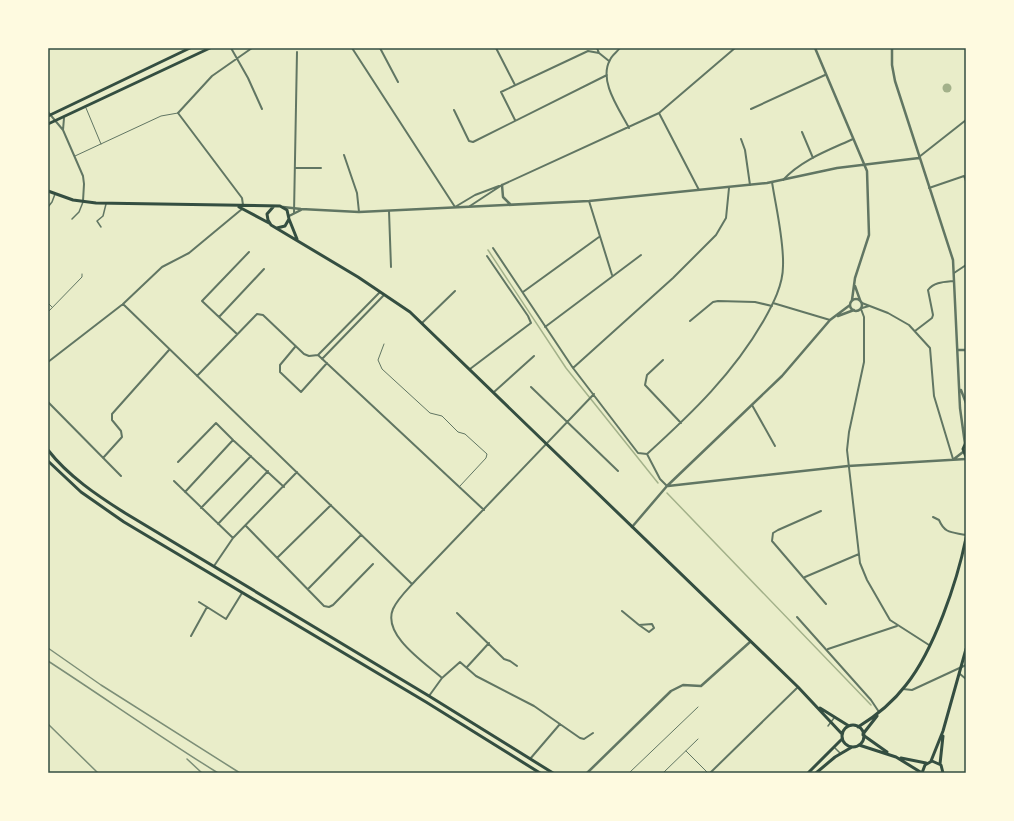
<svg xmlns="http://www.w3.org/2000/svg" width="1014" height="821" viewBox="0 0 1014 821" font-family="Merriweather,serif">
<style>
.water{fill:#a3b18a}
.lines{fill:none;stroke-linecap:round;stroke-linejoin:round}
.stream{stroke:#a3b18a;stroke-width:1.5}
.service{stroke:#617663;stroke-width:1}
.pedestrian{stroke:#617663;stroke-width:1.5}
.minor{stroke:#617663;stroke-width:2}
.tertiary{stroke:#617663;stroke-width:2.5}
.secondary{stroke:#344e41;stroke-width:3}
.rail{stroke:#7c8e77;stroke-width:1.5}
.neatline{fill:none;stroke:#344e41;stroke-width:1.5}
</style>
<rect width="100%" height="100%" fill="#e9edc9"/>
<path class="water" d="M942.5 88a4.5 4.5 0 1 1 9 0a4.5 4.5 0 1 1-9 0Z"/>
<g class="lines">
<path class="stream" d="M488,250l78,118 92,115
M667,493l204,212"/>
<path class="service" d="M86,108l15,36
M75,156l86,-40 17,-3
M48,303l4,4
M48,312l34,-35v-3
M384,344l-6,16 4,9 48,44 12,3 16,16 7,2 22,20 -1,4 -26,28
M686,751l22,22
M629,773l69,-66
M663,773l35,-34"/>
<path class="pedestrian" d="M48,207l4,-5 3,-8
M72,219l7,-7 4,-10
M101,227l-4,-6 6,-5 3,-12
M828,726l6,-8
M835,748l5,5"/>
<path class="minor" d="M231,48l17,30 14,31
M352,48l103,159 20,-12 24,-9
M380,48l18,34
M496,48l19,37
M597,48l2,5
M620,48c-3,4 -8,7 -10,12 -12,21 10,50 19,68
M751,109l74,-34
M454,110l15,31 4,1 134,-67
M48,112l15,18 20,46 1,8 -1,17
M659,113l40,77
M515,120l-14,-28 87,-41 11,2 10,8
M63,130l1,-12
M802,132l11,26
M741,139l4,11 5,35
M344,155l13,38 2,19
M919,157l47,-37
M295,168h26
M783,180c18,-20 46,-30 70,-41
M929,188l35,-12 2,5
M589,201l23,74
M243,205l-1,-7 -64,-85 34,-37 40,-28
M470,206l32,-21 157,-72 76,-65
M389,211l2,56
M294,213l3,-161
M493,248l80,120 65,85 9,1
M954,273l12,-8
M523,292l76,-55
M773,303l57,17
M862,303l26,10 21,12 21,23 4,48 19,63
M123,304l289,280
M862,308l7,-2
M861,309l3,8v45l-15,70 -2,18 13,113 7,17 23,40 39,25
M219,317l45,-48
M690,321l23,-19 5,-1 37,1 17,4
M422,323l33,-32
M545,327l96,-72
M915,331l17,-13 1,-3 -5,-25c6,-8 16,-8 26,-9
M237,334l-35,-33 47,-49
M295,347l-15,18v7l21,20 26,-29
M318,355l166,155
M322,359l62,-64
M663,360l-16,15 -2,10 36,38
M48,362l75,-58 39,-37 27,-14 53,-44
M573,368l100,-90 43,-43 10,-17 3,-30
M470,369l61,-46 -3,-7 -41,-60
M197,376l60,-62 6,1 41,39 5,2 9,-1 62,-63
M531,387l87,84
M494,392l40,-36
M48,402l73,74
M752,405l23,41
M647,454c45,-41 86,-80 117,-134 9,-16 19,-35 19,-54 1,-26 -7,-58 -11,-84
M647,454l13,25 7,7
M103,458l19,-21 -1,-6 -9,-11v-6l57,-64
M178,462l38,-39 17,17
M174,481l59,57
M185,492l48,-52 51,47
M201,508l50,-52
M821,511l-43,19 -5,3 -1,8 54,63
M933,517l6,3c6,14 13,12 27,15
M218,524l50,-53
M246,526l78,80 5,1 4,-2 40,-41
M277,558l54,-53
M214,566l19,-28 64,-66
M805,577l54,-23
M308,589l53,-54
M199,602l8,5
M622,611l17,14 13,-1 2,4 -5,4 -10,-7
M457,613l47,46 6,2 7,5
M797,617l74,83 8,12
M191,636l16,-29 19,12 16,-26
M828,649l69,-23
M467,667l22,-24
M960,674l6,5
M442,678c-17,-15 -60,-43 -49,-69 5,-11 15,-20 23,-29l178,-186
M903,689l9,1 54,-25
M429,696l13,-18 18,-16 16,14 58,30 46,32 4,1 9,-6
M530,759l30,-35
M710,773l88,-86"/>
<path class="tertiary" d="M815,48l52,123 2,64 -14,43 -3,22
M892,48v17l3,16 58,179 7,148 5,36
M502,185l1,12 7,7
M283,207l18,2 58,3 230,-11 178,-18 70,-15 82,-10
M289,216l12,-6
M855,286l5,14
M850 305a6 6 0 1 1 12 0a6 6 0 1 1-12 0Z
M838,316l16,-6
M958,350h8
M961,390l5,13
M954,459l9,-7
M668,486l180,-20 118,-7
M632,527l35,-41 115,-110 48,-56 20,-15
M587,773l84,-82 12,-6 18,1 49,-44"/>
<path class="secondary" d="M48,116l142,-68
M48,124l162,-76
M48,191l25,9 23,3 184,3 7,4 2,9 -4,7 -8,2
M274,206l-7,8 1,6 3,5 87,52 52,35 388,375 44,47
M239,207l30,16
M289,219l8,20
M966,442l-3,7 3,8
M48,450c20,26 50,46 77,63l304,183 124,77
M48,461l33,31 43,30 302,180 114,71
M820,708l29,18
M842 736a11 11 0 1 1 22 0a11 11 0 1 1-22 0Z
M858,727c18,-11 35,-25 48,-42 28,-35 51,-103 60,-147
M863,734l14,-18
M863,735l24,17
M859,745l37,12 26,16
M901,758l25,5
M931,761l12,-30 23,-82
M940,764l3,-28
M808,773l34,-34
M816,773l19,-16 17,-10
M922,773l3,-8 7,-4 9,4 2,8"/>
<path class="rail" d="M48,648l53,37 139,88
M48,661c57,37 112,76 170,112
M48,724l50,49
M187,759l15,14"/>
</g>
<rect width="1014" height="821" fill="none" stroke="#fefae0" stroke-width="98"/>
<rect x="49" y="49" width="916" height="723" class="neatline"/>
</svg>
